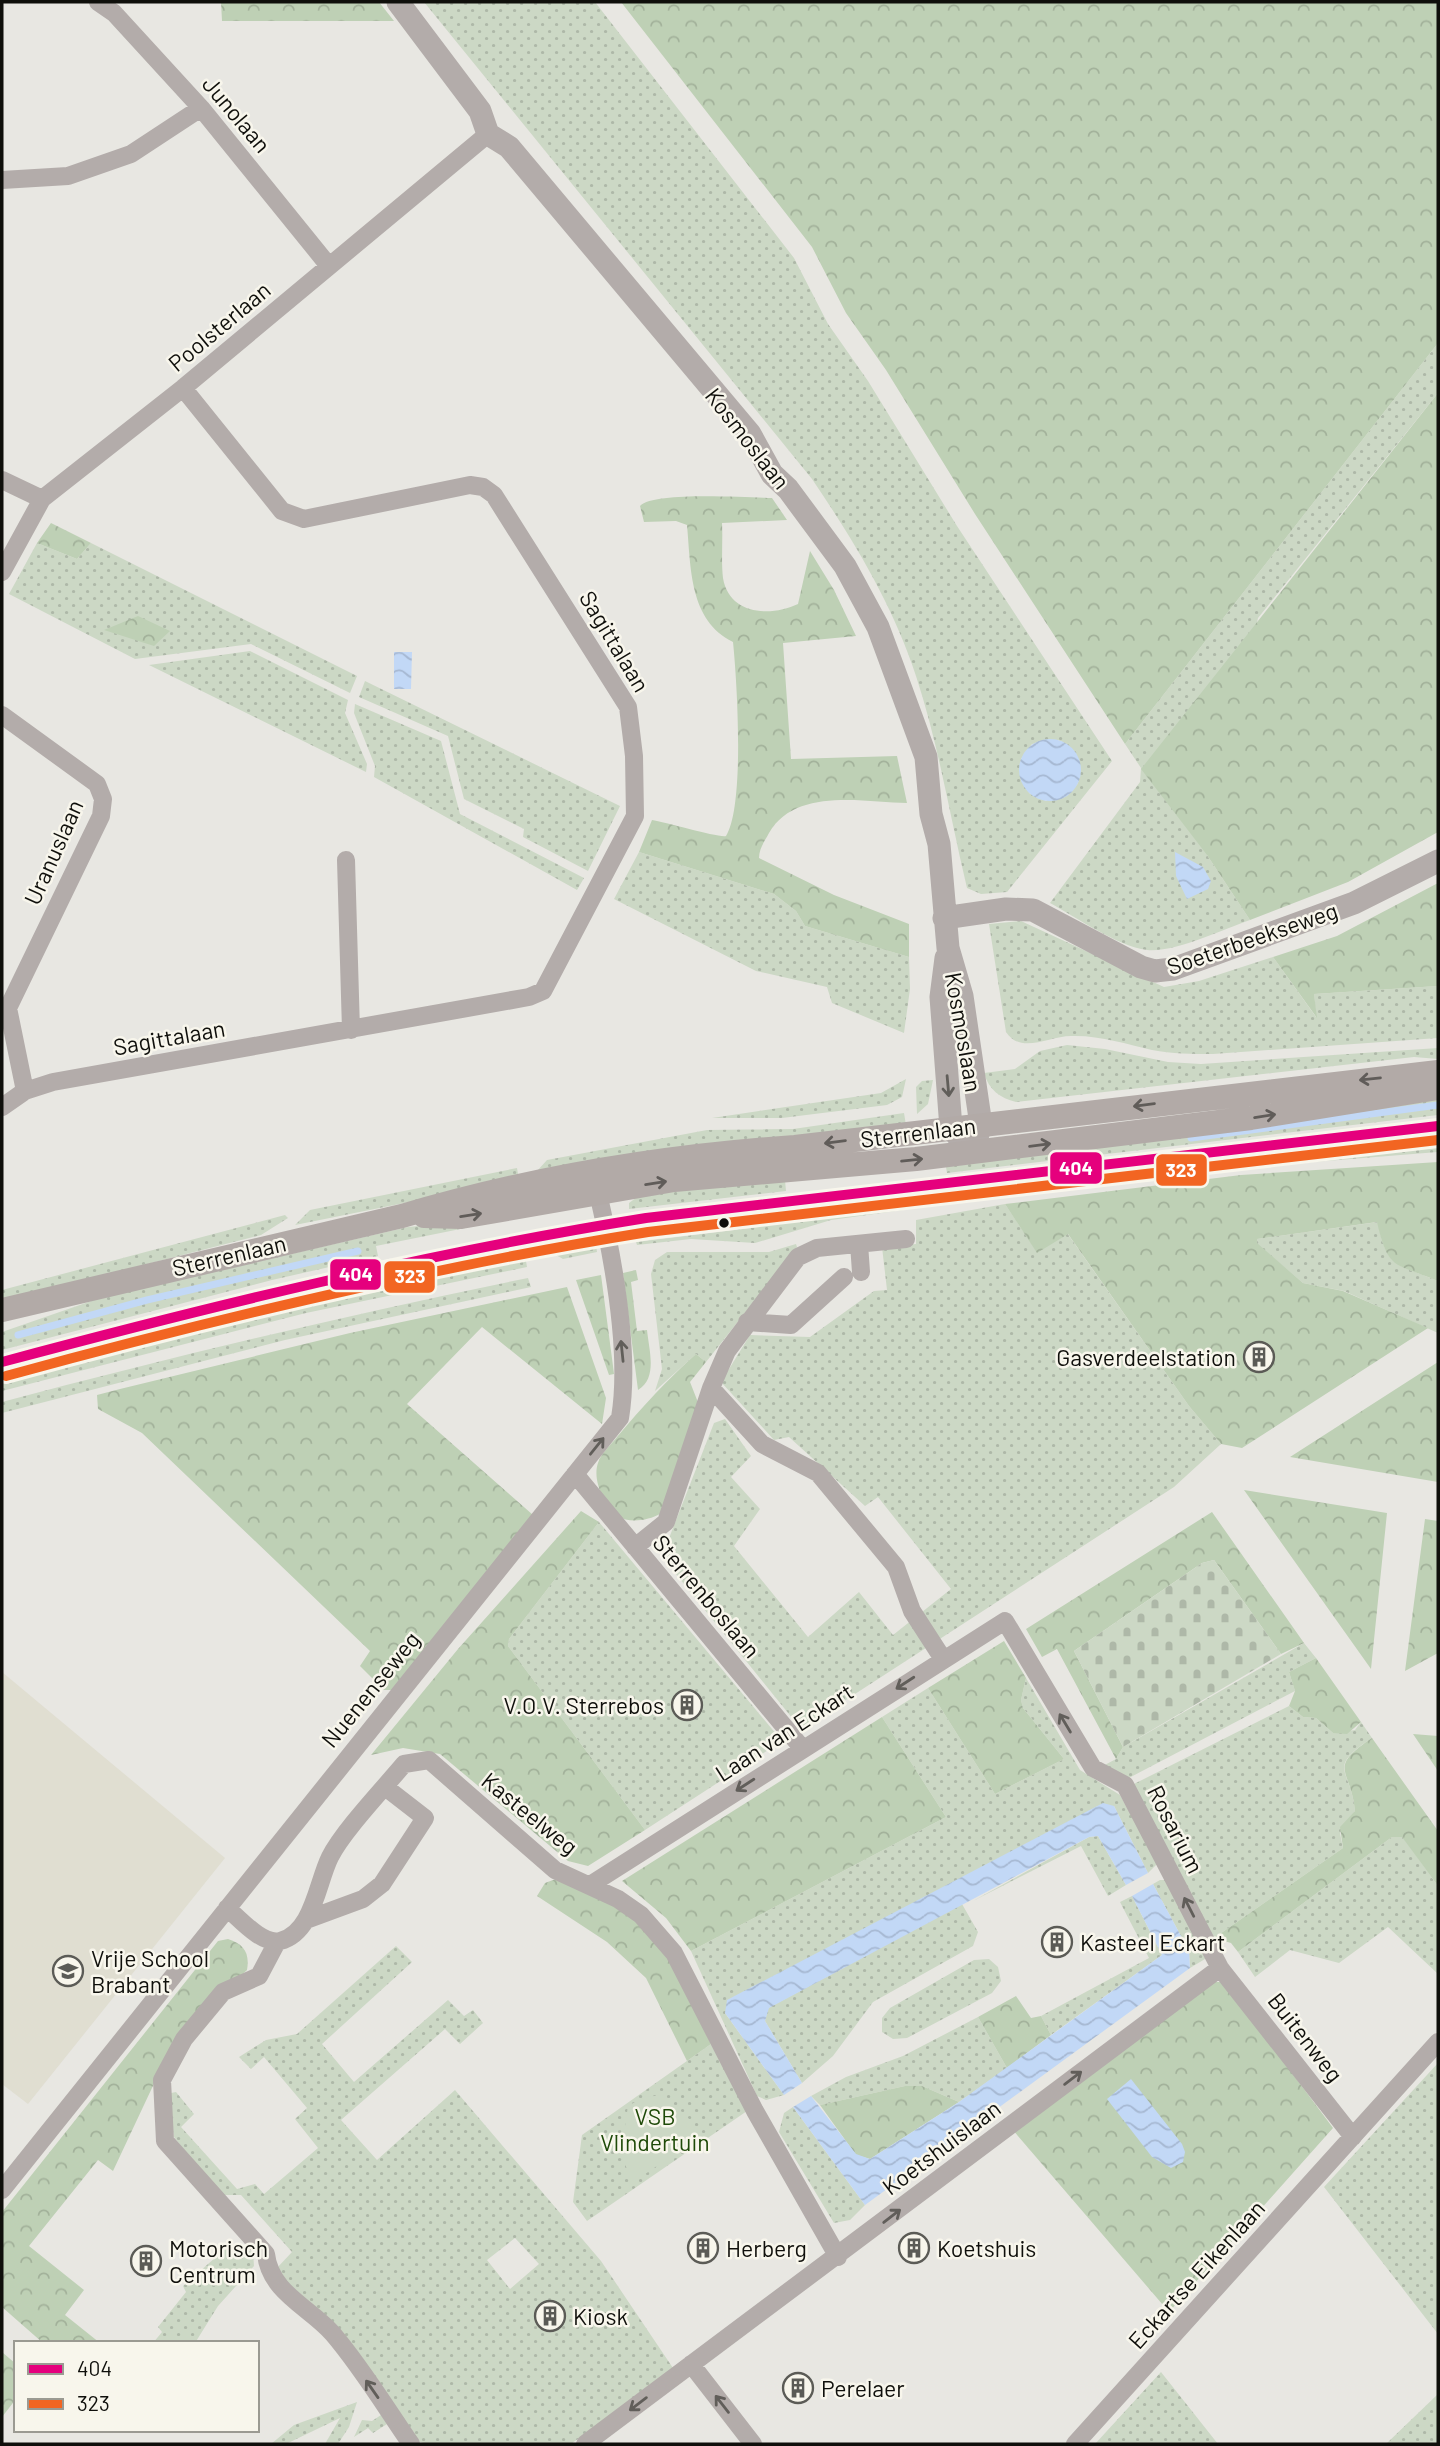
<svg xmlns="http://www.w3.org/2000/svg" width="1440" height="2446" viewBox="0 0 1440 2446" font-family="Barlow,sans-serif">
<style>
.built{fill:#e0ded1}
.grass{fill:url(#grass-dots);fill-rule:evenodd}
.forest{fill:url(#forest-crowns)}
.cemetery{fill:url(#cemetery-stones)}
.green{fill:#ccd8c5}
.water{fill:url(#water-waves)}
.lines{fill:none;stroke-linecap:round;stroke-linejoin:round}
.stream{stroke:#c2d8f6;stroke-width:7}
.minor{stroke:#b3acaa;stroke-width:18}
.tertiary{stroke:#b3acaa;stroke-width:23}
.secondary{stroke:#b2aaa7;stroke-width:24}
.bus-1-casing{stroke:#f8f6ec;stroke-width:16}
.bus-2-casing{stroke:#f8f6ec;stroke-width:16}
.bus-1{stroke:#e5007d;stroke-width:10}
.bus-2{stroke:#f26522;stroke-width:10}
.oneway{stroke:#605c59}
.oneway2{stroke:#615e5a}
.bus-dot{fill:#0f0f0b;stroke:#f8f6ec;stroke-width:2.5}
.labels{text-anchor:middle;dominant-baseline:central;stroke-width:5;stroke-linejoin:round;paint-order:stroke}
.street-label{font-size:23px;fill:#0f0f0b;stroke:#f8f6ec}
.poi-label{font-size:23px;fill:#0f0f0b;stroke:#f8f6ec;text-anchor:start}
.park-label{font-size:23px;fill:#1e4908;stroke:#f8f6ec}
.line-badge{stroke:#f8f6ec;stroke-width:2.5}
.badge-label{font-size:19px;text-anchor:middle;font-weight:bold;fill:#fff}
</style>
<defs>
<pattern id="grass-dots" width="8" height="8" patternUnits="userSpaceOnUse" patternTransform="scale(1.75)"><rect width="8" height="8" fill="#ccd8c5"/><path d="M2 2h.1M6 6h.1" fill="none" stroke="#aeb8a8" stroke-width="1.8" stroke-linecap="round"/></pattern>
<pattern id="forest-crowns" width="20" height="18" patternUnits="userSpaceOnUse" patternTransform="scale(1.75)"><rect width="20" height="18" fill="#bed0b5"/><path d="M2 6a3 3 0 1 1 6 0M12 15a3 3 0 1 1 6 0" fill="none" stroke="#a2b19a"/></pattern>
<pattern id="cemetery-stones" width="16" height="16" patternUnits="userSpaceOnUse" patternTransform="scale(1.75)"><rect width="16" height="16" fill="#ccd8c5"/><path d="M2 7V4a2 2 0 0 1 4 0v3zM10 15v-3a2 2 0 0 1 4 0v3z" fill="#aeb8a8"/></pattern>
<pattern id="water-waves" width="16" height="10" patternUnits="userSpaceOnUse" patternTransform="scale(1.75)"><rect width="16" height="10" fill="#c2d8f6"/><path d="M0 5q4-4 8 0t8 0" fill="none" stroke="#a6b8d2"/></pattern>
</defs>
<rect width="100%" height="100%" fill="#e8e7e2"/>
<path class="built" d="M2,1672l223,186 -197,246 -26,-20z"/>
<path class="grass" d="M424,2h171l199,256 34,66 40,57 89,145 155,235 -105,131 -26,2 -14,-6c-17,-71 -28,-142 -51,-212 -23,-71 -62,-135 -104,-197zM1058,740c19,8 27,26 19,45l-31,16 -17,-8 -8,-34 11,-15z
M1438,343v50l-180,225 -51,237 43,65c-26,9 -76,33 -103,30 -30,-4 -71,-33 -97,-47l90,-121 1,-14 -16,-24z
M37,543l40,16 14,-16 266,133 -7,17 -99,-49 -116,15 -126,-65z
M250,651l98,49 -3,13 22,51 -1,8 -217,-107z
M365,681l255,125 -32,65 -65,-34 1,-8 -60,-30 -16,-63 -89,-39z
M355,704l86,37 19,73 124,64 -7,12 -203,-113 1,-11 -21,-53z
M639,852l135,42 22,17 9,15 104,31 1,32 -6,44 -72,-30 -5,-16 -71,-16 -142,-72z
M1021,921l143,66 35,-6 74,-24 43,60 -2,-23 124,-8v52l-225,16c-21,0 -41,0 -61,-4 -26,-6 -53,-15 -81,-14 -22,0 -50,19 -65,-4l-17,-108z
M1067,1045l38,4 63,13 33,2 237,-16v11l-24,-2 -398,45c-16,-4 -27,-12 -32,-29l31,-4 25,-18z
M906,1079l-4,18 -15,8 -105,13h-70l169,-25z
M933,1080l-5,24 -11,10 -1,-27 6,-6z
M1438,1094v21l-491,58 -2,-12z
M904,1113l2,12 -369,46 10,-11 160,-30 86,-1z
M1438,1138v14l-285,23 4,-4z
M517,1168l2,12 -224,45 15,-15z
M1125,1174l4,4 -106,13 -87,15 -8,-8z
M785,1180l1,11 -157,18v-6l11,-8z
M903,1202v8l-72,10 -76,23 -64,-4 -54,6 -1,-3 123,-15 -1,-9z
M1005,1204l32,48 30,-19 122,173 32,38 -47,43 -373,242 -134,-166 -3,-12 50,-128 11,-4 26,37 -20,21 29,32 -26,37 74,91 51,-45 34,43 58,-46 -73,-92 -13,9 -76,-69 -15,3 -53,-58 29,-47 60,2 64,-46 13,-1 -5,-43 34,-3v-24z
M285,1215l3,3 -27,17 -259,66v-11z
M525,1216l-149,30 2,10 -106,24 -270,70v-18l98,-34 308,-71z
M1378,1222c8,47 20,42 60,59v52l-94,-42 -41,-8 -47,-40 1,-4z
M595,1237l2,15 -34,7 -12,-7v-8z
M796,1244l1,3 -91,115 -10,-8 -41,37 7,-22 -11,-95 4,-14 12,-8h102z
M524,1249l3,18 -221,46 -304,78v-17c173,-48 346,-89 522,-125z
M528,1278l3,9 -246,53 -283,73v-11c174,-46 349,-88 526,-124z
M599,1522l183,219 -137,89 -137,-184 1,-7z
M1304,1643l12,15 -27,14 6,19 -170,89 -24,-13 15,-8 7,-12z
M1026,1678l54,92 40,25 38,68 -10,10 -34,-67 -389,207 59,82 -18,5 -9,-4 -66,-145 255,-134 -64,-100 46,-29 67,106 69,-35 -41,-51 -2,-8z
M1289,1706l14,11 13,1 17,15 22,-3 6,-8 11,16c-47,31 -21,30 -17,73l-15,22 3,15 -129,90 -82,-153z
M1098,1836l28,49 -18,11 -27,-50 -108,55 116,-64z
M1402,1836l36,50v88l-50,-47 -49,36 -49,-13 -35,27 -17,-25 154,-115z
M1160,1880h8l37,72v7l-15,9 -1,-17 -36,-67z
M1132,1896l30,59 -111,80 -10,-19 108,-58 -29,-56z
M962,1904l16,28 -5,14 -100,56 -40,54 -31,27 -37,-62 3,-13z
M396,1946l16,16 -90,82 32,38 94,-82 16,16 9,-6 10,13 -23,21 -15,-15 -104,91 36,40 78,-70 146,171 72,107 -102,76h-144l-10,-3 -141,-172 16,-17 -51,-57h-22l-45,-58 -4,-20 1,-24 5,-1 18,22 -13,13 56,62 18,-5 9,10 54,-46 -23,-29 12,-11 -43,-51 -13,12 -12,-12 27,-17 31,-6zM515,2238l24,26 -29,25 -23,-29z
M989,1959l9,8 3,14 -9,12 -85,45 -14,1 -11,-7v-14l8,-10 84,-48z
M978,2017l29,51 -48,34 -37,-16h-17l-85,19 -9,-9 35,-19 57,-21z
M711,2044l36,67 -160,110 -14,-19 9,-67z
M1438,2063v271l-114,-147z
M793,2107l72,98 -15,15 -16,3 -55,-91 5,-19z
M239,2248l14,4 1,14 -36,40 -23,37h-42l9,-11 -4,-5 28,-35 -3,-6 41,-36z
M1161,2372l57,72h-123z
M1438,2394v50h-52z
M357,2402l-8,25 -11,17h-13l15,-26 -54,26h-15l23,-19z
M381,2415l6,9 -14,9 -5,-5 -14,9 8,-17 10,1z"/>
<path class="forest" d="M221,2h158l15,19h-172z
M621,2h817v341l-313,401 -150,-230 -89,-144 -40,-57 -34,-66z
M1438,393v439l-90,50 -98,38 -43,-65 -66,-86z
M772,498l15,22 -65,3c1,17 -1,38 1,55 6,37 48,39 75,26l12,-53 24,39 22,46 -73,7 8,116 106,-3 10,47c-43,-1 -112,-16 -138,30 -4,8 -10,15 -10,25l75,37 75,29v33l-104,-31 -9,-15 -22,-17 -135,-42 13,-32c13,2 67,18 74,16 19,-30 11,-155 7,-194 -44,-22 -42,-74 -46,-117l-11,-4 -32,1 -4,-16c15,-15 107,-8 132,-8z
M51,523l40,20 -14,16 -40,-16z
M138,616l32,15 -16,15 -50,-16z
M1438,883v103l-124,8 3,24 -44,-61 64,-21z
M1438,1162v119c-43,-18 -50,-10 -61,-59l-120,17v4l46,40 40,8 85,37 -186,120 -21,-4 -32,-38 -121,-172 -31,19 -32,-49 236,-29z
M636,1270l2,10 -7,2 6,49 10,-1c2,20 11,48 -9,60l-15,-117z
M601,1275l12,91 1,8 -5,1 -33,-95z
M567,1287l39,111 -4,26 -120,-97 -75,77 126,111 -140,175h-9l-24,-24 10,-15 -228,-218 -44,-24 -1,-14 23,-6 230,-56z
M696,1354l10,8 -16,20 11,28 -41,104c-11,6 -31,10 -42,2 -14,-11 -26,-36 -20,-53 3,-10 13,-18 19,-26 25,-30 50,-57 79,-83z
M1438,1362v120l-148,-25z
M1244,1490l143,23 -16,156z
M581,1511l18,11 -90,117 -1,7 137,184 -57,36 -20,-5 -128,-107 -37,-6 -32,7 87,-106z
M1212,1512l92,131 -23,11 -67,-94 -12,3 -128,88 49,96 -7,12 -59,-110 -15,8 -16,-28z
M1425,1519l13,2v132l-33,18z
M1004,1641l22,37 -5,22 2,8 41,51 -69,35 -67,-106z
M1316,1658l45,64 -14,12 -14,-1 -17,-15 -13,-1 -14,-11 6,-15 -6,-19z
M882,1717l64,100 -255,134 -25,-33 -44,-37z
M1413,1734l25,2v35z
M1372,1738l66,93v55l-36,-49h-10l-154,115 -7,-9 -17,-5 129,-90 -3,-21 15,-16c-4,-43 -29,-42 17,-73z
M556,1879c26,12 54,22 78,40 38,29 56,83 77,125l-24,17 -41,-83 -39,-36 -70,-46 8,-13z
M228,1939c16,5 22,14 19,31l-73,71 -61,130 -15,-11 -69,86 55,44 -19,25 35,28h-57l-41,-36v-95l216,-271z
M1213,1982h11l109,146 -164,184 -157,-183z
M1016,1996l15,22 10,-2 10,19 -44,33 -29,-51z
M905,2086h17l37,16 -89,57 -14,-4 -36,-50z
M2,2352l14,12v35l-14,18z"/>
<path class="cemetery" d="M1214,1560l67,94 -158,93 -49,-96 128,-88z"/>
<path class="green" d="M664,2095l25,24 9,19 -66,45 -11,-30 7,-47 16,-9z"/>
<path class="water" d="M394,652h18l-1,37h-17z
M1019 770a31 31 0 1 1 62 0a31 31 0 1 1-62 0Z
M1175,852l28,15 8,14 -3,8 -21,10 -11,-23z
M1103,1803l11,3 34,67 -22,12 -28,-49 -9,1 -320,171 -4,13 37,62 -18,12 -59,-82 2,-13z
M1153,1884l36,67 1,17 -325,237 -72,-98 18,-11 45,58 14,5 89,-57 203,-147 -30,-59z
M1131,2079l51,65 3,8 -2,10 -12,6 -19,-11 -45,-58z"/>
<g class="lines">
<path class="stream" d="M1191,1138l247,-33
M18,1335l129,-35 211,-49"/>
<path class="minor" d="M98,2l16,11 87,95 128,158
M2,180l66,-4 63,-22 70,-46
M2,480l40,19
M2,572l40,-73 141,-111 305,-254
M2,715l95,69 6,15 -2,17 -93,192 17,83
M346,860l5,170
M2,1107l23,-16 28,-9 476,-85 14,-6 92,-175 -1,-60 -6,-49 -134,-212 -11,-8 -13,-2 -166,34 -22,-8 -99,-123
M859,1244l2,28
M747,1322l44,3 53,-48
M711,1388l51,56 56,29 78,94 16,44 31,48
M575,1474l227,274
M635,1547l31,-25 45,-134 16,-37 71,-94 19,-9 89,-9
M590,1885l415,-264 88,147 32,17 95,183 133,169
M227,1908c13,11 35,37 53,33 33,-8 37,-58 50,-84 13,-26 54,-69 74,-93l25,-4 126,110 63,29 23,16 33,38 81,158 83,146
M306,1920l57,-21 19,-15 43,-66 -40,-31
M277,1942l-18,34 -36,16 -39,47 -22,41 3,61 101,113c4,39 45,54 67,80 29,34 53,74 78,110
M2,2190l618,-772c11,-66 -7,-160 -22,-225l-8,-9
M691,2364l62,80
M585,2444l635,-476
M1075,2444l363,-402"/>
<path class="tertiary" d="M398,2l82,109 8,23 21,13 241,287 22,40 16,15 57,77 33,61 48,130 5,57 8,30 9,104 14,48 19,129 -6,18
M944,918l62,-9 27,1 108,57 14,4 18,-2 181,-66 84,-42
M946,958l-5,39 10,131 13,15"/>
<path class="secondary" d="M424,1216l37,1 213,-37 242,-21 335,-41 187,-30
M2,1310l400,-94c128,-38 261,-60 393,-69l643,-75"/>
<g class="bus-1-casing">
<path id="bus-1" d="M2,1362c213,-57 426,-109 644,-144l792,-92"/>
</g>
<g class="bus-2-casing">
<path id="bus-2" d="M6,1376c212,-58 425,-109 642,-144l790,-92"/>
</g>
<use href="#bus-1" class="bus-1"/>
<use href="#bus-2" class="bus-2"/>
</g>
<defs><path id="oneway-shaft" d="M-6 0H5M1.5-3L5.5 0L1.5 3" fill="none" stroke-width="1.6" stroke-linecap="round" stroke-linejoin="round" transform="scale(1.75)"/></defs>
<g class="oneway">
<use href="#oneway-shaft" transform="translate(1370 1079) rotate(174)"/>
<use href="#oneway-shaft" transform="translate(1144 1105) rotate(173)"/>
<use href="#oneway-shaft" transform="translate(1265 1116) rotate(-9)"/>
<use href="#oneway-shaft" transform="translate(835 1142) rotate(173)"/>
<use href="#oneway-shaft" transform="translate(1040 1145) rotate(-7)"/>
<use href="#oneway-shaft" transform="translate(912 1160) rotate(-6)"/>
<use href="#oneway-shaft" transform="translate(656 1183) rotate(-9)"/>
<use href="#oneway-shaft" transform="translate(471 1215) rotate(-9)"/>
</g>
<g class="oneway2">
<use href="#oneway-shaft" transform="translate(948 1086) rotate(85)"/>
<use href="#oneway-shaft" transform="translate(622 1351) rotate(-96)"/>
<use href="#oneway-shaft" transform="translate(597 1446) rotate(-51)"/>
<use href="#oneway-shaft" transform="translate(905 1683) rotate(147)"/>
<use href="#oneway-shaft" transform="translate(1065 1723) rotate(-121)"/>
<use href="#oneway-shaft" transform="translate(745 1785) rotate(147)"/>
<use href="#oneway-shaft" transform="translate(1189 1907) rotate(-117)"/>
<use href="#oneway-shaft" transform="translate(1073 2078) rotate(-37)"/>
<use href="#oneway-shaft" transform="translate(892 2216) rotate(-38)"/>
<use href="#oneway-shaft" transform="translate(372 2389) rotate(-125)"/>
<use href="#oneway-shaft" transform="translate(638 2404) rotate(143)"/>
<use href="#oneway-shaft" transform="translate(722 2404) rotate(-128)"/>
</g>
<defs>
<g id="building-ring" transform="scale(1.575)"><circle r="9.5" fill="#f8f6ec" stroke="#5b5b56" stroke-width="1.5"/><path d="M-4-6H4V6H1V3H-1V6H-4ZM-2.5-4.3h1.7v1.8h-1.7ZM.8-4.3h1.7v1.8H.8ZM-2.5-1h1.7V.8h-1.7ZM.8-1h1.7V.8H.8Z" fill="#5b5b56"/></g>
<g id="school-ring" transform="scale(1.575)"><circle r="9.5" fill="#f8f6ec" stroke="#5b5b56" stroke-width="1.5"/><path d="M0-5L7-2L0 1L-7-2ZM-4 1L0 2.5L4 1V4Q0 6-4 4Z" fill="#5b5b56"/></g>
</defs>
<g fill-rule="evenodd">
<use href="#building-ring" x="1259" y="1357"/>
<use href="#building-ring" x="687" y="1705"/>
<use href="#building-ring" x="1057" y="1942"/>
<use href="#school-ring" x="68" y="1971"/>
<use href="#building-ring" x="703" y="2248"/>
<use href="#building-ring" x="914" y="2248"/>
<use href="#building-ring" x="146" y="2261"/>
<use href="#building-ring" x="550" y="2316"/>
<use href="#building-ring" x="798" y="2388"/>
</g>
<circle class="bus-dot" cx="724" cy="1223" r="6"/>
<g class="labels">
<g class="street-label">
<text transform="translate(237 114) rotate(50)">Junolaan</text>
<text transform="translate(219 326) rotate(-40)">Poolsterlaan</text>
<text transform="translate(748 438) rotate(52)">Kosmoslaan</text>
<text transform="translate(615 641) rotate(59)">Sagittalaan</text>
<text transform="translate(53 852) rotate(-66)">Uranuslaan</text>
<text transform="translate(1252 938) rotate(-19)">Soeterbeekseweg</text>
<text transform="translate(964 1032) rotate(80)">Kosmoslaan</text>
<text transform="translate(169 1037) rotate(-10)">Sagittalaan</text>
<text transform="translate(918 1132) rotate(-7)">Sterrenlaan</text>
<text transform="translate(229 1255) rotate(-13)">Sterrenlaan</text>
<text transform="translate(707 1596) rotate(50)">Sterrenboslaan</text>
<text transform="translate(370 1689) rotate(-51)">Nuenenseweg</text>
<text transform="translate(784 1732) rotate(-33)">Laan van Eckart</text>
<text transform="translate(530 1813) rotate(39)">Kasteelweg</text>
<text transform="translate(1176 1829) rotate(63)">Rosarium</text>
<text transform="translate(1306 2037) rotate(52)">Buitenweg</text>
<text transform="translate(941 2147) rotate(-37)">Koetshuislaan</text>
<text transform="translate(1196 2274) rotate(-48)">Eckartse Eikenlaan</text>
</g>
<g class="poi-label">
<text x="1236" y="1357" text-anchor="end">Gasverdeelstation</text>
<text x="664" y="1705" text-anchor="end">V.O.V. Sterrebos</text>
<text x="1080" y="1942">Kasteel Eckart</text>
<text x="91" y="1958">Vrije School<tspan x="91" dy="26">Brabant</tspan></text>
<text x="169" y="2248">Motorisch<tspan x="169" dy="26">Centrum</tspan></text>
<text x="726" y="2248">Herberg</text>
<text x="937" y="2248">Koetshuis</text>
<text x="573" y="2316">Kiosk</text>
<text x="821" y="2388">Perelaer</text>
</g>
<g class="park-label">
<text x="655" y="2116">VSB<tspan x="655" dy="26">Vlindertuin</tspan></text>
</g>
</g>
<g class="line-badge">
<rect x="1049" y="1151" width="54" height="34" rx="7" fill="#e5007d"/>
<rect x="1155" y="1153" width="53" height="34" rx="7" fill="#f26522"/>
<rect x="329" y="1258" width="53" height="33" rx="7" fill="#e5007d"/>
<rect x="383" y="1260" width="53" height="34" rx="7" fill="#f26522"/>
</g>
<g class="badge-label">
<text x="1076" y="1175">404</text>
<text x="1181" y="1177">323</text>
<text x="356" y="1281">404</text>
<text x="410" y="1283">323</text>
</g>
<rect width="1440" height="2446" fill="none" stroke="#0f0f0b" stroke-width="7"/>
<rect x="14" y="2341" width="245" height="91" fill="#f8f6ec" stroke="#9b9a92" stroke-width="2"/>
<rect x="28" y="2364" width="35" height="10" fill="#e5007d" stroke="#9b9a92" stroke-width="2"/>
<text x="77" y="2376" font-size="21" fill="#0f0f0b">404</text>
<rect x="28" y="2399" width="35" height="10" fill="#f26522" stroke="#9b9a92" stroke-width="2"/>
<text x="77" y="2411" font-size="21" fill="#0f0f0b">323</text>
</svg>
